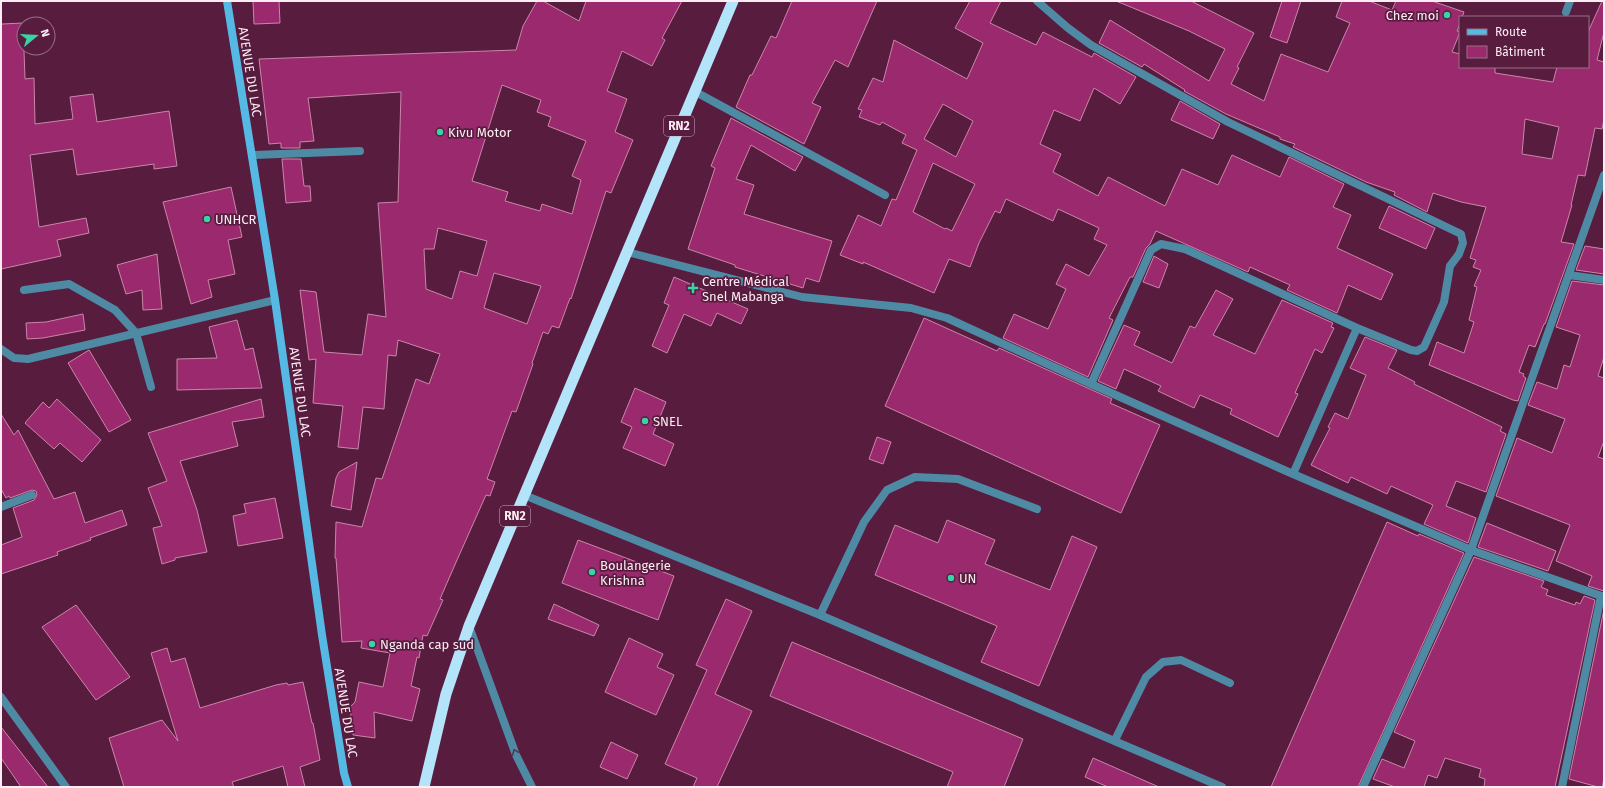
<svg xmlns="http://www.w3.org/2000/svg" width="1605" height="788" viewBox="0 0 1605 788" font-family="'Fira Sans',sans-serif">
<style>
.building{fill:#9a2a6d;stroke:#cb86a9;fill-rule:evenodd}
.lines{fill:none;stroke-linecap:round;stroke-linejoin:round}
.service{stroke:#4f8aa4;stroke-width:8}
.minor{stroke:#4f8aa4;stroke-width:8}
.secondary{stroke:#55b9e3;stroke-width:8}
.trunk{stroke:#b4e4fa;stroke-width:11}
.oneway{stroke:#553858}
.poi-dot{fill:#38d4a6;stroke:#571c3e;stroke-width:1.5}
.labels{text-anchor:middle;dominant-baseline:central;stroke-width:3.5;stroke-linejoin:round;paint-order:stroke}
.shield{fill:#571c3e;stroke:#caaebd;stroke-width:1}
.shield-label{font-size:12px;font-weight:bold;fill:#fcecf3}
.poi-label{font-size:13px;fill:#fcecf3;stroke:#571c3e;text-anchor:start}
.street-label{font-size:13px;fill:#fcecf3;stroke:#571c3e}
</style>
<rect width="100%" height="100%" fill="#571c3e"/>
<path class="building" d="M253,1h26l1,22 -26,1z
M537,1h6l36,20 7,-20h96l-20,37 3,2 -13,26 -30,-15 -15,40 20,8 -12,33 18,8 -22,53 -5,-2 -35,108 -1,-1 -11,30 -7,-2 -4,8 -5,-2 -11,31 1,1 -17,48 -4,-1 -25,68 8,3 -5,14 -4,-1 -29,65 -17,39 3,1 -16,36 -4,-1 -4,23 -2,-1 -6,29 9,3 -8,32 -38,-9 1,26 -22,-3 -3,-28 5,-5 4,-20 24,5 7,-34 -29,-5 1,-7 -20,1 -6,-84h-1l1,-36 26,5 14,-49 6,1 34,-100 13,5 11,-30 -42,-14 -2,16 -8,-1 -4,54 -21,-2 -5,42 -20,-2 5,-41 -30,-3 3,-44 -7,1 -9,-70 16,2 8,60 38,3 6,-41 18,3 -8,-114 20,-1 3,-110 -93,6 6,43 -14,1v6h-19v-5l-12,1 -10,-85 257,-9 7,-24zM502,85l39,15 -4,12 14,5 -3,9 38,15 -14,35 9,4 -9,34 -30,-10 -2,7 -35,-10 3,-9 -36,-11zM438,228l49,13 -10,35 -17,-5 -8,28 -26,-10 -2,-40h10zM494,273l47,13 -14,38 -43,-16z
M792,1h85l-29,66 -13,-7 -23,43 9,4 -17,37 -68,-37 14,-32h2l19,-39 5,2z
M970,1h31l-11,22 46,22 7,-13 49,25 2,-4 42,24 -16,27 -26,-16 -14,33 -26,-11 -14,34 21,10 -8,18 45,24 10,-19 57,29 17,-37 36,16 14,-30 48,22 9,-20 55,27 -11,23 18,8 -14,33 56,26 -12,26 -33,-15 -11,28 -50,-23 3,-5 -40,-18 -2,5 -92,-41 -6,13 -4,4 -13,29h-3l-21,41 4,2 -25,57 -85,-39 11,-24 34,15 18,-40 -10,-5 10,-20 23,12 18,-31 -13,-6 5,-11 -41,-19 -5,12 -47,-22 -6,14 -5,-2 -16,32 -9,24 -21,-8 -15,34 -71,-31v2l-23,-9 18,-40 23,11 11,-27 4,1 21,-50 -15,-7 4,-8 -24,-13 -2,3 -21,-8 3,-7 -4,-1 15,-31 10,4 11,-42 73,39 16,-36 -28,-15zM943,104l30,17 -17,36 -32,-18zM933,163l42,21 -23,47 -6,-3 -1,1 -32,-17z
M1116,1h75l63,32 -17,34 2,1 -8,16 33,17 17,-47 47,18 22,-49 -14,-6 6,-16h27l23,9 4,-9h36l32,11 -2,5h-2v7l-3,7 3,1 -8,20 8,2v13h35v6l58,9 4,-15h31v-35l14,-31h2v31l-7,28 7,2v57l-2,10 -7,-1 -10,48 -7,-1 -7,30h1l-11,37 13,2 -29,80h-1l-9,23 -6,-2 -10,27 5,2 -1,2 3,2 -8,23 -5,-1 -84,-35 8,-23 27,11 10,-31 -5,-2 8,-33 -3,-1 7,-16 -8,-3 3,-7 -6,-2 16,-51 -25,-5 -28,-9 -6,19 -33,-17 1,-3 -29,-10 -73,-35 2,-3 -15,-5v-2l-54,-23 -42,-23 1,-1 -41,-26 -2,3 -43,-24 11,-23 99,61 16,-32 -36,-18zM1525,119l34,8 -7,32 -30,-5z
M1282,1h19l-14,42 -17,-6z
M23,23l2,56 9,-1 1,46 38,-5 -3,-22 23,-3 4,28 72,-11 8,55 -23,3v-5l-77,11 -4,-26 -43,6 9,72 47,-9 3,15 -32,7 4,16 -60,13v-242l1,-3z
M1180,101l40,23 -7,15 -42,-19z
M731,118l72,39 -8,14 -44,-26 -15,34 18,6 -10,29 88,27 -13,41 -13,-4 -3,10 -68,-21v-2l-47,-16 27,-81 -4,-2z
M282,159h19l3,27h6l1,15 -25,2z
M231,187l11,50 -14,3 7,34 -27,6 4,17 -21,7 -28,-102z
M1389,206l46,22 -9,21 -47,-21z
M1585,246l19,3v25l-28,-4z
M157,254l5,55 -19,1 -1,-20 -16,4 -9,-29z
M1154,256l14,8 -9,24 -16,-6z
M674,277l74,32 -7,15 -24,-11 -6,13 -27,-12 -17,39 -15,-7 17,-41 -5,-2z
M1572,281l32,4v72l-6,19 6,2v63l-6,16 6,2v132l-16,-5 4,-10 -36,-15 14,-36 -74,-29 21,-58 35,15 13,-34 -37,-14 9,-23 20,7 7,-24 6,2 10,-32 -24,-8z
M1216,290l17,9 -20,36 42,19 27,-54 51,23 -2,4 3,1 -12,25 -7,-4 -20,44 3,1 -20,43 -48,-23 2,-5 -32,-14 -6,13 -36,-17 3,-5 -37,-17 -8,20 -18,-8 26,-56 16,7 -6,13 38,18 18,-37 5,2z
M83,314l2,16 -42,8 -16,1 -1,-16 20,-1z
M924,318l73,33 2,-3 113,51 -2,4 50,22 -39,88 -236,-107z
M237,320l8,30 8,-2 9,40 -85,2v-31l40,-1 -8,-31z
M1365,337l32,13 -9,18 27,14 -1,2 88,43 -2,4 6,3 -20,58 -30,-11 -10,25 30,12 -8,25 -44,-19 9,-19 -42,-19 -4,8 -36,-17 -3,6 -37,-18 19,-37 -2,-1 7,-14 13,6 18,-44 -16,-7z
M89,350l42,70 -22,12 -41,-69z
M635,388l31,14 -13,32 21,10 -9,22 -42,-18 9,-21 -11,-5z
M57,399l44,41 -19,22 -22,-19 -6,6 -29,-26 18,-21 6,6z
M261,399l3,18 -32,5 6,24 -58,15 17,49 10,42 -32,6v2l-13,4 -9,-36 9,-2 -14,-38 19,-7 -19,-48z
M1,414l13,21 4,-5 36,69 21,-7 10,31 37,-13 5,15 -37,13 1,2 -34,12 1,3 -57,19v-29l21,-8 -9,-29 21,-8 3,-5 -1,-4 -4,-1 -22,8 -1,-2 -3,2 -5,-9z
M877,437l14,5 -8,22 -14,-5z
M357,462l-6,48 -20,-4 5,-28 3,-6z
M275,498l8,40 -45,8 -5,-30 13,-3 -2,-9z
M947,520l48,20 -10,24 65,26 22,-54 25,11 -58,139 -58,-24 16,-36 -122,-51 20,-50 43,18z
M1387,522l31,14 1,-2 45,19 -106,234h-87z
M1487,523l69,28 -8,20 -70,-24z
M578,540l96,36 -16,44 -96,-37z
M1474,557l70,24 -3,6 7,3 -2,5 29,10 1,-3 4,2 4,-8 11,4 -40,187h-71l1,-8 -6,-2 2,-8 -36,-11 -8,20 -9,-3 -4,12h-29l-22,-8 9,-20 22,9 11,-27 -21,-9z
M726,599l26,12 -37,83 37,17 -35,76h-24l4,-9 -32,-14 42,-94 -11,-5z
M554,604l45,21 -5,11 -46,-17z
M76,605l54,72 -34,23 -54,-73z
M1604,609v170l-2,8h-4l-29,-8z
M629,638l34,16 -6,13 17,8 -18,40 -51,-23z
M792,642l231,97 -19,48h-57l6,-15 -183,-76z
M167,648l4,14 14,-4 15,50 76,-23 11,-2 1,2 15,-3 9,41h1l7,37 -20,7 5,20h-17l-5,-21 -51,16 2,5h-110l-15,-49 53,-18 16,21 -27,-88z
M1,727l47,60h-27l-20,-29z
M611,742l27,13 -11,24 -27,-12z
M1093,758l66,29h-51l-23,-10z"/>
<g class="lines">
<path class="service" d="M1566,12l4,-11
M694,91l191,104
M252,155l108,-4
M24,290l45,-6 46,26 21,23 15,54
M1,507l31,-12
M820,615l44,-93 23,-32 28,-13 43,2 79,30
M1115,740l31,-63 17,-15 18,-2 49,23"/>
<path class="minor" d="M1037,1l31,27 23,17 137,77 233,112 2,9 -4,11 -9,12 -6,36 -20,45 -7,4 -6,-1 -54,-22 -172,-79 -24,-5 -10,6 -60,134
M627,252l175,45 109,11 36,10 144,66 202,90 178,76 133,47
M1569,275l35,5
M1,349l13,9 14,1 247,-59
M1293,474l64,-146
M524,495l296,120 402,172
M469,626l47,129 16,32
M1,697l65,90
M1363,787l108,-237 133,-375
M1562,787l39,-191"/>
<path class="secondary" d="M227,1l48,299 47,335 22,138 4,14"/>
<path class="trunk" d="M424,787l22,-93 23,-68 264,-625"/>
</g>
<defs><path id="oneway-chevron" d="M-2-3.5L2.5 0L-2 3.5" fill="none" stroke-width="1.6" stroke-linecap="round" stroke-linejoin="round"/></defs>
<use class="oneway" href="#oneway-chevron" transform="translate(515 752) rotate(-112)"/>
<g class="poi-dot">
<circle cx="1447" cy="15" r="4"/>
<circle cx="440" cy="132" r="4"/>
<circle cx="207" cy="219" r="4"/>
<path d="M691 282h4v4h4v4h-4v4h-4v-4h-4v-4h4z"/>
<circle cx="645" cy="421" r="4"/>
<circle cx="592" cy="572" r="4"/>
<circle cx="951" cy="578" r="4"/>
<circle cx="372" cy="644" r="4"/>
</g>
<g class="labels">
<g class="shield">
<rect x="664" y="116" width="30" height="20" rx="3"/>
<rect x="500" y="506" width="30" height="20" rx="3"/>
</g>
<g class="shield-label">
<text x="679" y="126">RN2</text>
<text x="515" y="516">RN2</text>
</g>
<g class="poi-label">
<text x="1439" y="15" text-anchor="end">Chez moi</text>
<text x="448" y="132">Kivu Motor</text>
<text x="215" y="219">UNHCR</text>
<text x="702" y="281">Centre Médical<tspan x="702" dy="15">Snel Mabanga</tspan></text>
<text x="653" y="421">SNEL</text>
<text x="600" y="565">Boulangerie<tspan x="600" dy="15">Krishna</tspan></text>
<text x="959" y="578">UN</text>
<text x="380" y="644">Nganda cap sud</text>
</g>
<g class="street-label">
<text transform="translate(250 72) rotate(81)">AVENUE DU LAC</text>
<text transform="translate(300 392) rotate(82)">AVENUE DU LAC</text>
<text transform="translate(346 713) rotate(81)">AVENUE DU LAC</text>
</g>
</g>
<rect width="1605" height="788" fill="none" stroke="#fcecf3" stroke-width="4"/>
<rect x="1459" y="16" width="130" height="52" fill="#571c3e" stroke="#996f86"/>
<rect x="1467" y="29" width="20" height="6" fill="#55b9e3" stroke="#996f86"/>
<text x="1495" y="36" font-size="12" fill="#fcecf3">Route</text>
<rect x="1467" y="46" width="20" height="12" fill="#9a2a6d" stroke="#996f86"/>
<text x="1495" y="56" font-size="12" fill="#fcecf3">Bâtiment</text>
<g transform="translate(36 36) rotate(72)"><circle r="19" fill="#571c3e" stroke="#996f86"/>
<path d="M0-3L7 15L0 10L-7 15Z" fill="#38d4a6"/>
<text y="-6" font-size="11" font-weight="bold" text-anchor="middle" fill="#fcecf3">N</text>
</g>
</svg>
